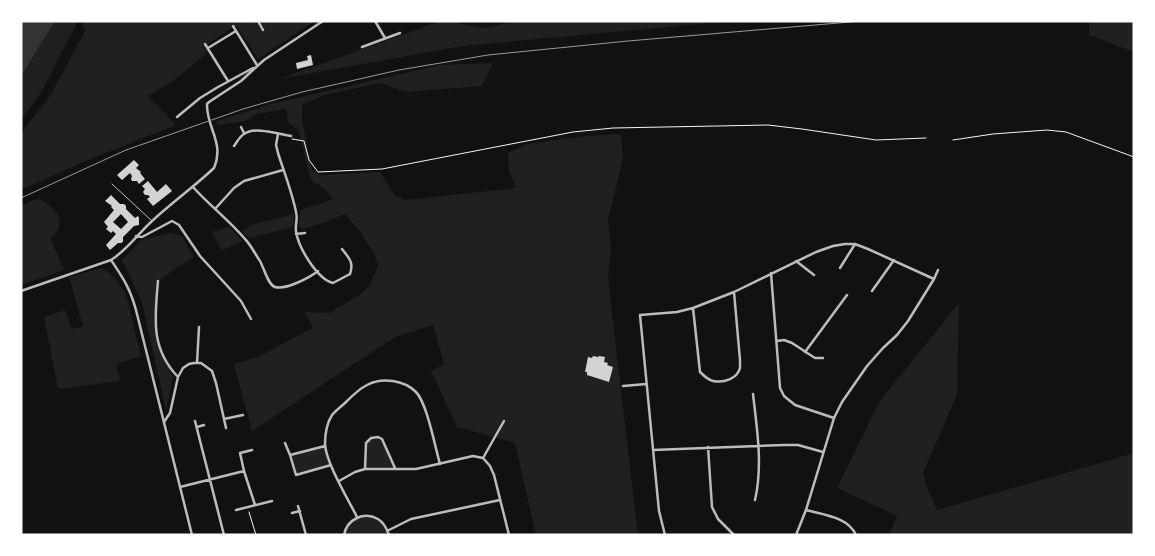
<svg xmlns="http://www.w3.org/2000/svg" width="1155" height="556" viewBox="0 0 1155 556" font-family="'DejaVu Sans',sans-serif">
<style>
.green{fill:#202020}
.water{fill:#333}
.building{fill:#d3d3d3;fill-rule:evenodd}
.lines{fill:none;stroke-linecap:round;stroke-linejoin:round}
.path{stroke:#f5f5f5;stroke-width:1}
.service{stroke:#bcbcbc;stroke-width:1}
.minor{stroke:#bcbcbc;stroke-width:2.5}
.tertiary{stroke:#bcbcbc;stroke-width:2.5}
.rail{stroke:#9a9a9a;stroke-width:1}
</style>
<rect width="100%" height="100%" fill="#111"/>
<path class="green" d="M55,21h23l-36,70 -21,29v-45z
M81,21h173l2,3 3,-3h56l-57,38 -22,-34 -32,22 3,6 -34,28 -25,15 28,29 -88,35 -67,30v-57l29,-37 35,-65z
M441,21h6l35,7 35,-7h217l-271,25 -184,33z
M1089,21h45v31l-45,-17z
M493,63l-11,23 -76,6 -26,-9 -56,12 -22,10v14l10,52 8,4 60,-3 4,6 11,18 10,4 111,-12 -7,-17 -1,-18 19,-9 59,-8 35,-2 2,24 -15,62 3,29 -3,25 2,22 28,239h-102l-21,-92 -58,-16 -26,-56 13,-7 -11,-39 -38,12 -143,94 -18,-67 24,-7 55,-29 -8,-16 25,1 32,-20 7,-7 9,-20 -3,-11 -15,-24 -15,-17 -22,9 -22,6 -2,-3 1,-16 33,-11 -10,-12 -12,-6 -12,-50 -11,-9 -2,-13 -29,5 -12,7 -28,4 -1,-4 55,-17 169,-39z
M39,198c5,4 12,8 16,13 8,9 5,21 -5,27l14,32 -43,15v-79z
M294,214l-1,13 -44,11 -7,-6 9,-7z
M229,227l14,14 -21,9 -11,-18z
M171,233l11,3 12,22 -7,3 -29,20 -3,40 2,16 6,20 10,20 -7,33 -24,-107 -20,-43 19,-20z
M101,268l10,6 15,20 15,62 -25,8 4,17 -62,8 -14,-72 21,-7 7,19 11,-3 -14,-49z
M959,303l-2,92 -34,78 4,14 10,23 197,-57v82h-245l8,-19 -60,-28 42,-86z
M378,437l4,2 13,29 -30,1 1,-26 5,-5z
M325,446l6,19 -35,10 -6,-20z
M371,516l11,6 7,13h-45l1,-6 12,-12z"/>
<path class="water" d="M21,21h34l-34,55z"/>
<path class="building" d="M311,55l2,10 -16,4 -1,-6 12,-3 -1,-4z
M134,160l5,5 -3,3 5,4 -1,1 5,6 -6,5 -2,-3h-5l-1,-2 1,-3 -2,-3 -8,7 -5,-5z
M148,181l9,11 9,-8 6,7 -19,15 -6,-7 3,-2 -2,-2h-3l-2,-3 2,-3 -3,-3z
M111,195l9,9h4l2,2v3l9,9 3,-2 1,2v7l-5,1 -11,11v5l-2,1h-3l-8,7 -4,-5 10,-11 -3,-3 -2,2 -5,-4 2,-2 -4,-5 10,-12 -3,-3 1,-1 -7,-5zM121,214l7,8 -7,7 -8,-7z
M593,356l5,1 1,-1 6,1 -1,5 4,1 -1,2 6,2 -4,15 -22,-7v-3h-2l3,-15 4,1z"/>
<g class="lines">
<path class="path" d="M292,139l12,2 5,19 9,12 64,-3 191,-37 40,-4 155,-3 34,4 74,11 50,-2
M953,140l40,-6 54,-4 19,2 68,25
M249,512l7,23"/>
<path class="service" d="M112,184l40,37"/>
<path class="minor" d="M258,21l5,9
M375,21l10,17
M233,26l24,39
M205,44l23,37
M362,47l38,-14
M208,48l28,-17
M177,117l23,-19 18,-11 35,-19
M241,127l3,6
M278,134l-2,11 2,8c6,19 14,39 18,59 2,7 -1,13 0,19 2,16 21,48 37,52l17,-9c4,-12 -1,-16 -8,-25
M234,146c3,-4 6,-10 10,-12 11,-8 34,0 47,2
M193,187c16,18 36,33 52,52 6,6 10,15 15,22 4,7 8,24 15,26 11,3 34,-9 43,-16
M215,209l19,-21 10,-7 39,-11
M296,234l9,-1
M136,236l6,1 30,-16 7,4 21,31 41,45 10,18
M111,260c15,-9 27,-26 40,-38 20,-19 43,-35 63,-54 11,-25 -8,-41 -7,-64l2,-2 32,-21 23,-21 59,-39
M796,261l18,14
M840,268l15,-24
M771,273l9,115 4,8 11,9 39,13
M158,281c-3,36 -8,67 20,96
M872,291l22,-31
M693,308l7,64c4,4 8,8 13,9 11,2 24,-2 27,-13 0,-3 0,-5 0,-8l-6,-68
M777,341l7,-1 8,3 23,15h8
M805,352l42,-57
M197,363l2,-36
M623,386l23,-2
M753,394c4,35 10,71 2,106
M224,419l19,-4
M195,421l29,114
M164,422l6,-9 8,-36 5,-9 6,-4 5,-1h7l11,8 4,12 10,45
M197,427l7,-2
M285,443l5,12
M325,446l-35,9 6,20 35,-10
M708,447l4,60 6,12 16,16
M252,450l-12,3 4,18 11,34
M653,450l132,-5h13l25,7
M483,458l21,-37
M365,469l1,-26 5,-5 7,-1 4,2 13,29
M339,481l16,-9 10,-3h51l57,-13 10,2 7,8 4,9 15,60
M180,487l64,-16
M298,506l8,29
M236,510l36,-9
M806,510c18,5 42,7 50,25
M292,513l8,-2
M357,517c-9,-18 -31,-54 -32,-73 0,-9 2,-21 7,-29 4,-5 10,-9 14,-13 6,-6 13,-13 21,-17 15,-8 37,-5 49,7 11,11 19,55 24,72
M387,531l24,-12 89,-19
M344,535c3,-16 20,-24 34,-16 5,3 9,10 11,16
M665,535l-6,-24 -19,-196 37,-3 16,-4 41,-16 82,-40 17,-6 12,-2h10l13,5 66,30
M796,535l10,-25 28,-92 8,-16 25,-36 16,-18 14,-13 11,-14 26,-42 4,-9"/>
<path class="tertiary" d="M21,291l90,-31c12,18 19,28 25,50l56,225"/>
<path class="rail" d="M21,198l105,-48 117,-41 59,-17 97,-22 89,-15 140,-14 234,-20"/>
</g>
<rect width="1155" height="556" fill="none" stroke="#ffffff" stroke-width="45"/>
</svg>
